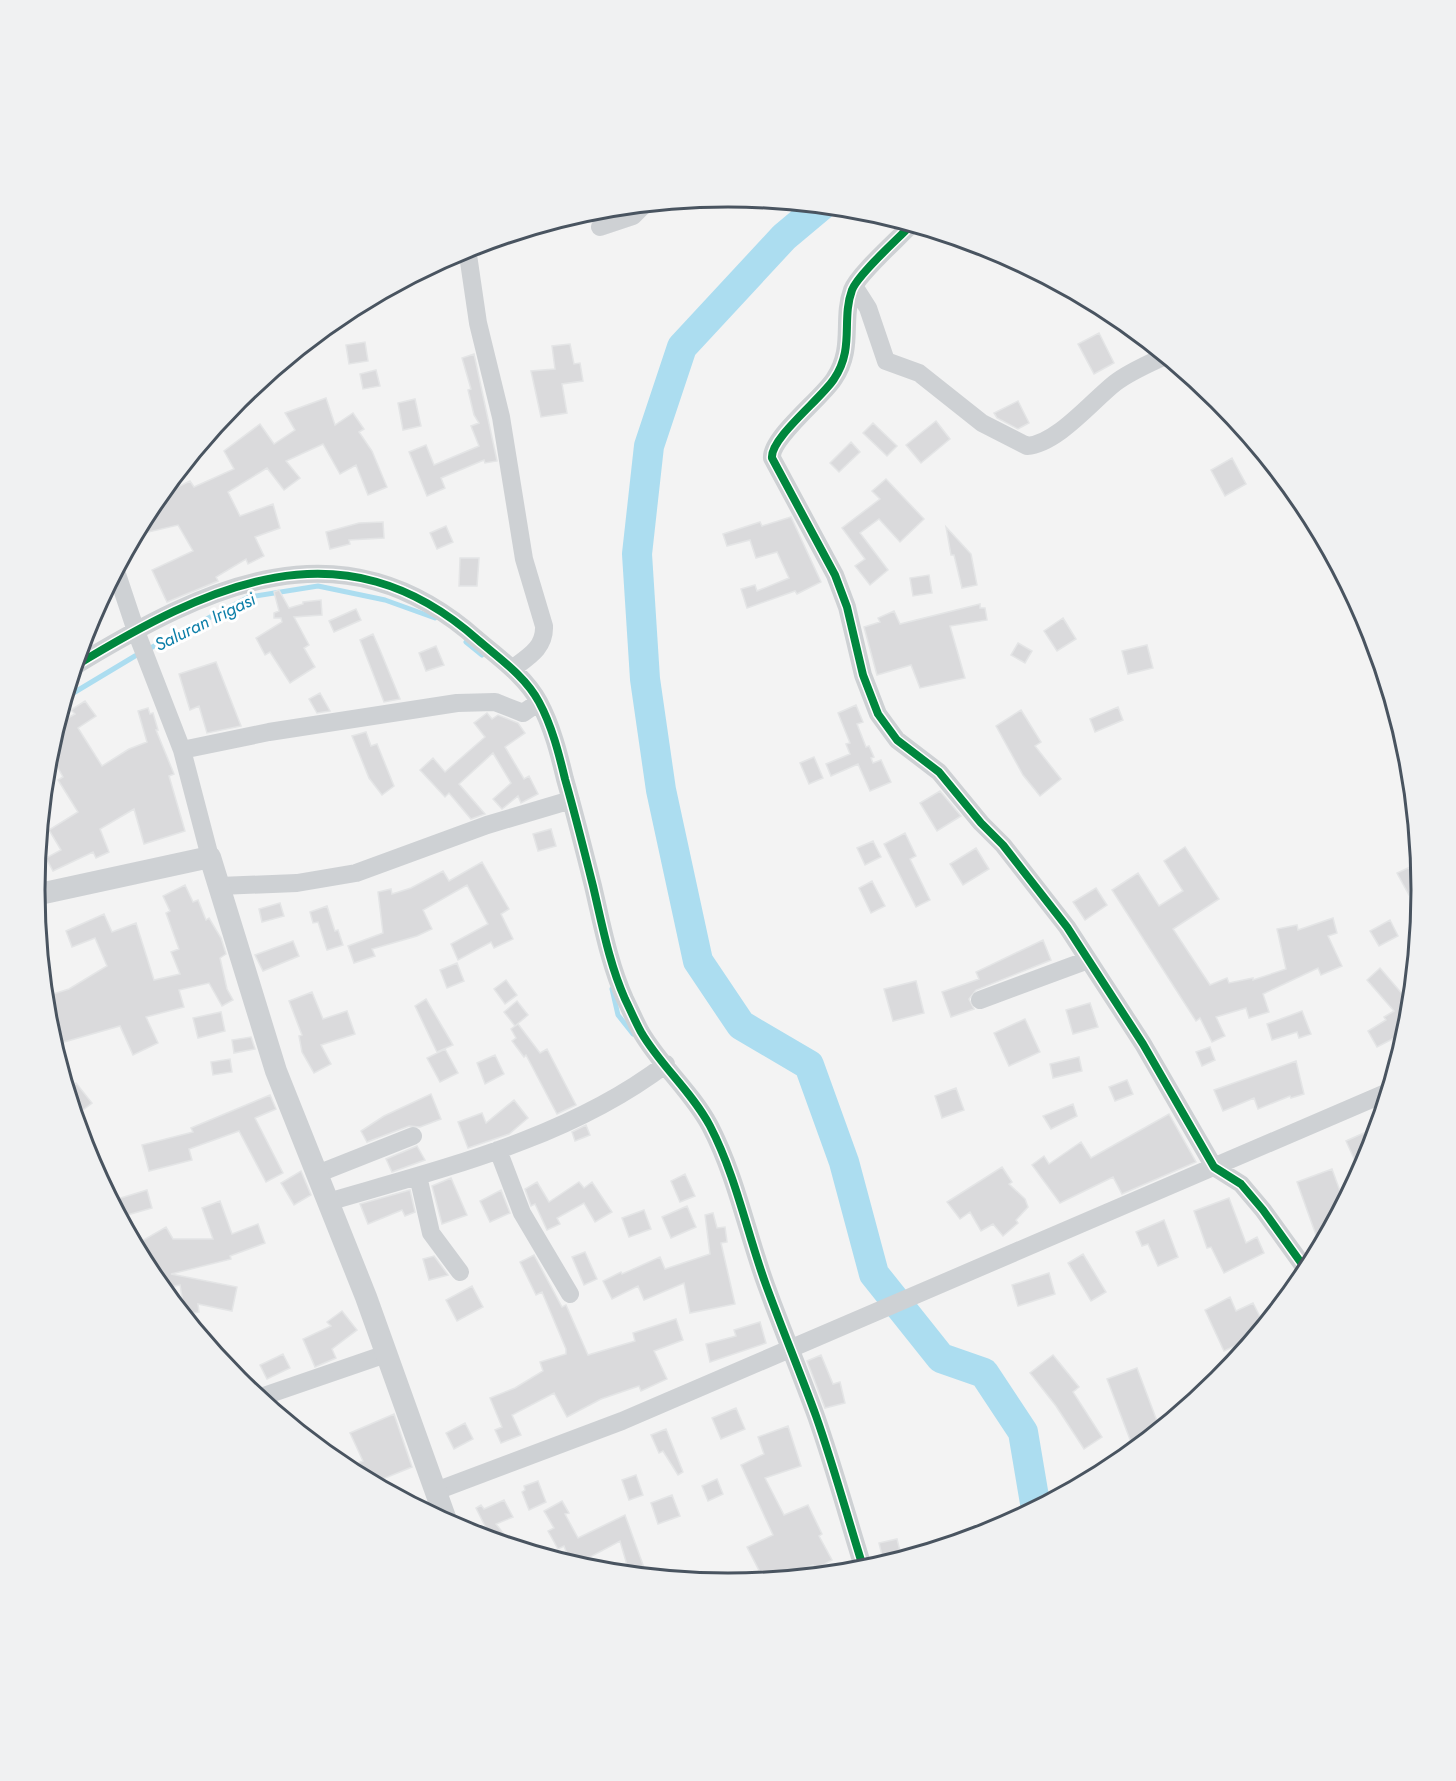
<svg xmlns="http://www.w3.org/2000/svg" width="1456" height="1781" viewBox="0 0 1456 1781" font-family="Jost,sans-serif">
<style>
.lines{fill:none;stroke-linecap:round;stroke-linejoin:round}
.stream{stroke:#acddf0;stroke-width:5}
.river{stroke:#acddf0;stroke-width:30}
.building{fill:#dadadc;stroke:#e4e5e6;stroke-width:1.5}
.minor{stroke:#ced1d4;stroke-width:18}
.tertiary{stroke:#ced1d4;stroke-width:22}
.cycleway-casing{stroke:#fff;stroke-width:11}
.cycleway{stroke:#00873e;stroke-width:8}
.labels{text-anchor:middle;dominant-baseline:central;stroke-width:6;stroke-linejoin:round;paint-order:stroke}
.water-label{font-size:18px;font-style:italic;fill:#0b7ea8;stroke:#fff}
.rim{fill:none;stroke:#495460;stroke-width:3}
</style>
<rect width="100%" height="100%" fill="#f3f3f3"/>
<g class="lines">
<path class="stream" d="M466,642l16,13
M65,698l70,-42 114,-59 69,-11 67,14 50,18
M612,989l6,26 15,19"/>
<path class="river" d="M821,206l-37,31 -102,110 -33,99 -12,108 8,125 16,111 37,171 43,64 68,40 35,97 30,112 67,84 43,15 39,59 13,77"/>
</g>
<path class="building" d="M1099,333l15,30 -20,11 -16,-30z
M365,342l3,19 -19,3 -3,-19z
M570,344l4,20 6,-1 3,18 -21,3 5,29 -26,4 -10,-46 24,-2 -3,-23z
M474,354l23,107 -12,2 -1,-3 -43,18 4,10 -18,8 -18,-44 17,-7 8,20 45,-19 -8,-20 8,-3 -5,-8 -6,-25 3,-1 -9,-31z
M376,370l4,16 -17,3 -3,-15z
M326,398l9,27 18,-12 11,16 -5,3 13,19 15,36 -19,8 -12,-30 -16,9 -17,-30 -37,17 14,17 -16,12 -17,-22 -39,24 12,24 33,-12 7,24 -25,9 9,19 -16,8 -2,-5 -30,18 2,4 -51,21 -15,-32 41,-19 -15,-26 -42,10 16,-30 7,-9 31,-15 4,6 40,-18 -10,-18 36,-27 14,20 21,-14 -10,-17z
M415,399l6,27 -18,4 -5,-27z
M1018,401l11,22 -11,6 -21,-11 -3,-5z
M936,421l14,18 -29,24 -15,-18z
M873,423l24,23 -10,10 -24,-23z
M851,442l9,10 -21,20 -9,-9z
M1232,458l14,26 -21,12 -14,-26z
M886,479l38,40 -24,23 -21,-23 -19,14 28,37 -18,15 -15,-19 10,-7 -23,-31 38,-29 -8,-8z
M791,517l30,65 -24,12 -2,-3 -48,17 -6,-19 14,-4 2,6 32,-13 -12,-26 -21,6 -6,-18 -23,6 -4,-12 37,-12 2,4z
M383,522l1,16 -35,2 1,4 -20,5 -4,-17 33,-9z
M446,526l7,16 -16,7 -7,-16z
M946,527l25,27 6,31 -15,3 -8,-33h-3z
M460,558h19l-2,28h-18z
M929,575l3,18 -19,3 -3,-18z
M279,590l10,18 14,-4v-2l18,-2 1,15 -28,2 15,28 -5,3 11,19 -25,16 -20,-31 -5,3 -9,-17 26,-16 -1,-4h-7v-5l5,-2 -5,-19z
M980,604v4h5l2,12 -37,6 15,52 -45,10 -9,-23 -34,10 -13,-48 16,-5 -2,-4 16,-7 6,13z
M356,609l5,11 -27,12 -5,-11z
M1063,618l13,21 -19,12 -13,-20z
M373,634l7,16 20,49 -16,3 -24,-62z
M1018,643l14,8 -7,12 -14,-8z
M1147,645l6,23 -25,6 -6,-23z
M436,646l8,19 -18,6 -7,-18z
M216,662l25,64 -34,7 -8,-27 -9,4 -11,-36z
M320,693l10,18 -13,2 -8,-14z
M85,701l11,15 -18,12 24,38 27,-17 18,-7 -9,-31 10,-3 2,6 3,-1 5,17h-2l18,44 -5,2 16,55 -41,13 -10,-35 -34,20 9,23 -13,6 -3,-6 -40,19 -7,-13 15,-8 -12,-20 29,-18 -20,-32 5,-3 -14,-25 8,-28 18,-10 -4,-4z
M856,705l7,17 -6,2 9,23 3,-1 5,11 -3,1 2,5 8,-3 10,22 -21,9 -12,-27 -27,12 -5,-12 24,-10 -4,-10 4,-1 -12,-30z
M1118,707l5,13 -28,12 -5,-13z
M1021,710l20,32 -6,4 26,33 -21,17 -17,-21 -27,-49z
M487,713l5,6 6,-4 20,8 7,10 -20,14 19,32 5,-3 9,18 -17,9 -3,-7 -16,13 -9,-10 18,-16 -18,-30 -34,31 26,30 -14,5 -22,-26 -4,4 -25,-27 13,-12 12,14 40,-35 -11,-14z
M366,732l5,14 6,-2 17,42 -12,9 -13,-17 -17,-42z
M814,757l9,21 -14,6 -9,-21z
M940,791l21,25 -24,15 -17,-28z
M551,829l5,17 -18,5 -5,-17z
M905,833l11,23 -6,3 20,41 -14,7 -32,-63z
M873,841l8,16 -16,8 -8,-17z
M1185,847l34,52 -46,30 37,56 17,-7 2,5 24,-5v2l33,-11 -9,-40 20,-4 1,5 35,-12 4,15 -9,3 14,30 -21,9 -3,-7 -55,26 6,18 -20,6 -3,-10 -30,9 9,19 -13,6 -12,-24 -4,3 -84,-131 26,-17 21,33 24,-15 -19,-30z
M976,848l13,21 -26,16 -13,-21z
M482,862l27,47 -8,5 12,25 -19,9 -3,-6 -33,18 -7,-16 37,-20 -21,-39 -44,25 9,19 -15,7 -45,13 3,7 -21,7 -6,-17 35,-13 -5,-41 13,-3 1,5 19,-6 32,-17 6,10z
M1410,867l11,21 -12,7 -12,-22z
M872,881l13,25 -14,7 -12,-25z
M185,885l8,17 5,-2 8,20 3,-2 12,20 5,16 -6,4 7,31 6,11 -11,6 -13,-23 -30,7 5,17 -38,10 12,26 -25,12 -13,-29 -63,18 -5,-18 5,-2 -10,-28 22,-7 38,-23 -12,-28 -23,9 -6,-16 38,-17 8,18 24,-9 18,57 26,-6 -9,-22 8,-3 -13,-36 4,-2 -7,-15z
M1096,888l11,17 -22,15 -12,-18z
M280,903l4,13 -22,6 -3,-13z
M327,906l8,25 3,-1 5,15 -16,5 -9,-28 -5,1 -3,-11z
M1390,920l8,16 -19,10 -9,-15z
M1043,940l8,20 -75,30 -7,9 5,10 -23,8 -9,-25 37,-13 -3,-7z
M293,941l6,15 -36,15 -8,-16z
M457,963l7,18 -17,7 -7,-18z
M1380,968l30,35 -4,29 -29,15 -9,-16 18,-11 -2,-3 10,-6 -27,-31z
M506,980l11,15 -12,9 -11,-15z
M916,981l8,32 -31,8 -9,-32z
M312,992l11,27 24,-8 8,23 -34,11 10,19 -17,9 -12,-21 -3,-16 3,-1 -13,-34z
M426,999l27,46 -16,7 -22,-46z
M517,1001l11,14 -13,11 -11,-14z
M1090,1003l8,24 -25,7 -7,-24z
M1302,1011l9,23 -12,4 -2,-6 -25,8 -5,-16z
M221,1012l4,19 -27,7 -5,-20z
M1025,1019l15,33 -31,14 -15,-33z
M518,1024l22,29 7,-4 29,56 -19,9 -31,-59 -2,2 -12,-16 4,-3 -5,-9z
M251,1037l4,12 -21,4 -2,-13z
M1210,1047l5,13 -13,6 -6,-14z
M445,1049l13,24 -18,9 -13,-24z
M495,1055l9,19 -19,10 -8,-21z
M1079,1057l3,14 -29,7 -3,-14z
M230,1059l2,13 -19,3 -2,-13z
M1296,1061l8,33 -13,4 -1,-2 -32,13 -4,-11 -31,13 -9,-21z
M1127,1080l6,14 -18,7 -6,-14z
M76,1083l16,20 -17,13 -8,-26z
M956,1088l8,22 -22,8 -7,-22z
M431,1094l10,25 -21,8 -11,-1 -42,16 -6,-11 23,-15z
M270,1095l6,14 -21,9 28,55 -17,9 -27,-51 -50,18 3,11 -43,11 -7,-26 51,-13 -2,-4z
M514,1100l14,18 -19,16 -41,14 -10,-26 24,-9 4,10z
M1073,1104l4,12 -26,13 -8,-13z
M1169,1114l27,48 -74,32 -9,-17 -53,26 -28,-38 12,-9 5,8 32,-22 10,16z
M586,1125l4,10 -15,6 -3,-9z
M1366,1132l6,13 -12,27 -14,-31z
M417,1146l8,14 -33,12 -6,-13z
M1002,1167l10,15 -3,2 16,15 3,8 -12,13 2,3 -15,13 -10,-12 -12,7 -11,-19 -10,7 -13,-17z
M1332,1169l12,33 -15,28 -13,5 -19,-53z
M301,1171l10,24 -17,10 -13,-22z
M685,1174l10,22 -15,6 -9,-21z
M451,1178l16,37 -25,9 -10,-38z
M537,1182l12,20 30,-20 5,6 8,-6 20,30 -17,10 -11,-19 -27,15 3,6 -13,6 -12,-26 -4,2 -6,-17z
M147,1190l5,18 -32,9 -9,-16z
M410,1190l5,22 -10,4 -3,-6 -34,14 -8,-20z
M501,1190l9,23 -20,9 -10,-21z
M1229,1198l17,45 11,-6 7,16 -40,20 -13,-26 -4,1 -13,-37z
M220,1201l12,33 26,-10 7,19 -35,13 1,3 -60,15 66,13 -5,24 -34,-7 1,8 -14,3 -5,-30 -18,4 -11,-14 -16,-30 31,-18 7,12h40l-11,-31z
M687,1206l9,21 -25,11 -9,-21z
M644,1210l7,19 -22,8 -7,-19z
M713,1213l4,15 8,-1 2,15 -6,1 14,61 -45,9 -6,-30 -40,17 -6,-14 -26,13 -9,-18 18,-9 1,2 38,-17 5,12 45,-15 -5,-39z
M1164,1220l14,37 -20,9 -10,-22 -6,2 -6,-14z
M585,1252l12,27 -13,6 -12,-28z
M1083,1254l23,38 -15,9 -23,-38z
M534,1255l28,52 4,-2 22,50 47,-14 -2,-8 43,-14 7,21 -29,11 13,28 -26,12 -2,-5 -38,13 -34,18 -13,-24 -42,22 9,20 -20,8 -6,-13 7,-3 -12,-29 25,-10 28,-17 -3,-9 26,-8v-5l-24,-57 -6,3 -16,-33z
M434,1256l14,19 -19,5 -6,-21z
M1049,1273l6,21 -37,12 -6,-21z
M472,1286l11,21 -26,14 -11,-21z
M1230,1297l6,14 17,-8 11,22 -10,12 -30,14 -19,-41z
M342,1311l15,19 -25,19 4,9 -21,9 -12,-28 28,-13 -4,-4z
M760,1322l6,21 -56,19 -4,-18 30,-8 -2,-6z
M283,1354l7,14 -23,11 -7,-14z
M821,1355l12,29 7,-2 5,21 -20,5 -18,-47z
M1053,1355l26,32 -6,5 29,45 -18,12 -28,-43 -26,-33z
M1137,1368l23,61 -26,21 -27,-71z
M736,1408l9,21 -24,10 -9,-21z
M394,1414l18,53 -39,16 -28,-15 18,-7 -13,-28z
M465,1423l8,16 -19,10 -8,-16z
M788,1426l13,40 -36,12 19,37 24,-10 14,29 -3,2 13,24 -16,9 -3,-4 -49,15 -17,-33 26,-12 -32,-70 23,-11 -6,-17z
M666,1429l17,43 -5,3 -15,-24 -4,2 -8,-18z
M636,1475l7,20 -14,5 -7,-20z
M717,1479l6,15 -15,7 -6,-15z
M538,1481l8,21 -17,8 -7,-18 3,-2 -1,-4z
M672,1495l8,21 -22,8 -7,-21z
M504,1500l9,17 -17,7 18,23 -22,-7 -16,-32 5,-3 3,4z
M562,1501l7,12 -4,1 13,24 47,-23 22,61 -34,-3 14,-8 -7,-24 -32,17 4,13 -21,-7 -7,-18 -6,3 -10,-18 6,-3 -10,-17z
M897,1539l5,20 -18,5 -5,-21z"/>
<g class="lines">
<path class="minor" d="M911,225c-13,14 -53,49 -59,65 -11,30 3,58 -18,89 -12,19 -64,59 -62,79l63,117 12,32 16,68 15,39 19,26 42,32 42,51 22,22 64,82 76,117 71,123 27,17 22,26 44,61
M600,227l33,-11 11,-11
M467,248l11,75 23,94 23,142 20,67c1,22 -16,31 -32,43
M854,286l14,22 18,53 33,12 63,50 45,23c30,-2 65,-45 88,-63 14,-11 33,-19 50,-27
M116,571l21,63 45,116 28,107
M75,666c132,-80 267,-147 403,-26 21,18 48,37 61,62 13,24 20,52 26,77 10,35 19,71 28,107 9,38 16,77 32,113 5,10 10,22 16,33 19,33 51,60 69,94 26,50 37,107 56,159 16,44 34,87 50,131 18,51 32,103 48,154
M182,750l87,-18 188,-29 38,-1 28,11 16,-11
M219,886l78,-3 59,-10 131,-48 84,-25
M980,1000l108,-40
M498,1150l24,63 48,81
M317,1174l96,-38
M418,1176l13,57 29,39
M328,1202c116,-34 241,-64 338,-138
M258,1398l128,-44
M436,1491l186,-70 766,-329"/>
<path class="tertiary" d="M35,895l175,-38 66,214 90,226 81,226"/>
<g class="cycleway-casing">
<path id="cycleway" d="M911,225c-13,14 -53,49 -59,65 -11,30 3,58 -18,89 -12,19 -64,59 -62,79l63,117 12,32 16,68 15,39 19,26 42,32 42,51 22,22 64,82 76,117 71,123 27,17 22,26 44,61
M75,666c132,-80 267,-147 403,-26 21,18 48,37 61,62 13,24 20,52 26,77 10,35 19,71 28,107 9,38 16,77 32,113 5,10 10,22 16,33 19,33 51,60 69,94 26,50 37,107 56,159 16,44 34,87 50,131 18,51 32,103 48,154"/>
</g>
<use href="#cycleway" class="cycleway"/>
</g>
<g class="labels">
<g class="water-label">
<text transform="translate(205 622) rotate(-26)">Saluran Irigasi</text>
</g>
</g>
<path d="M0 0H1456V1781H0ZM45 890a683 683 0 1 1 1366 0a683 683 0 1 1-1366 0Z" fill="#f0f1f2" fill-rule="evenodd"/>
<path class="rim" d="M45 890a683 683 0 1 1 1366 0a683 683 0 1 1-1366 0Z"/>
</svg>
